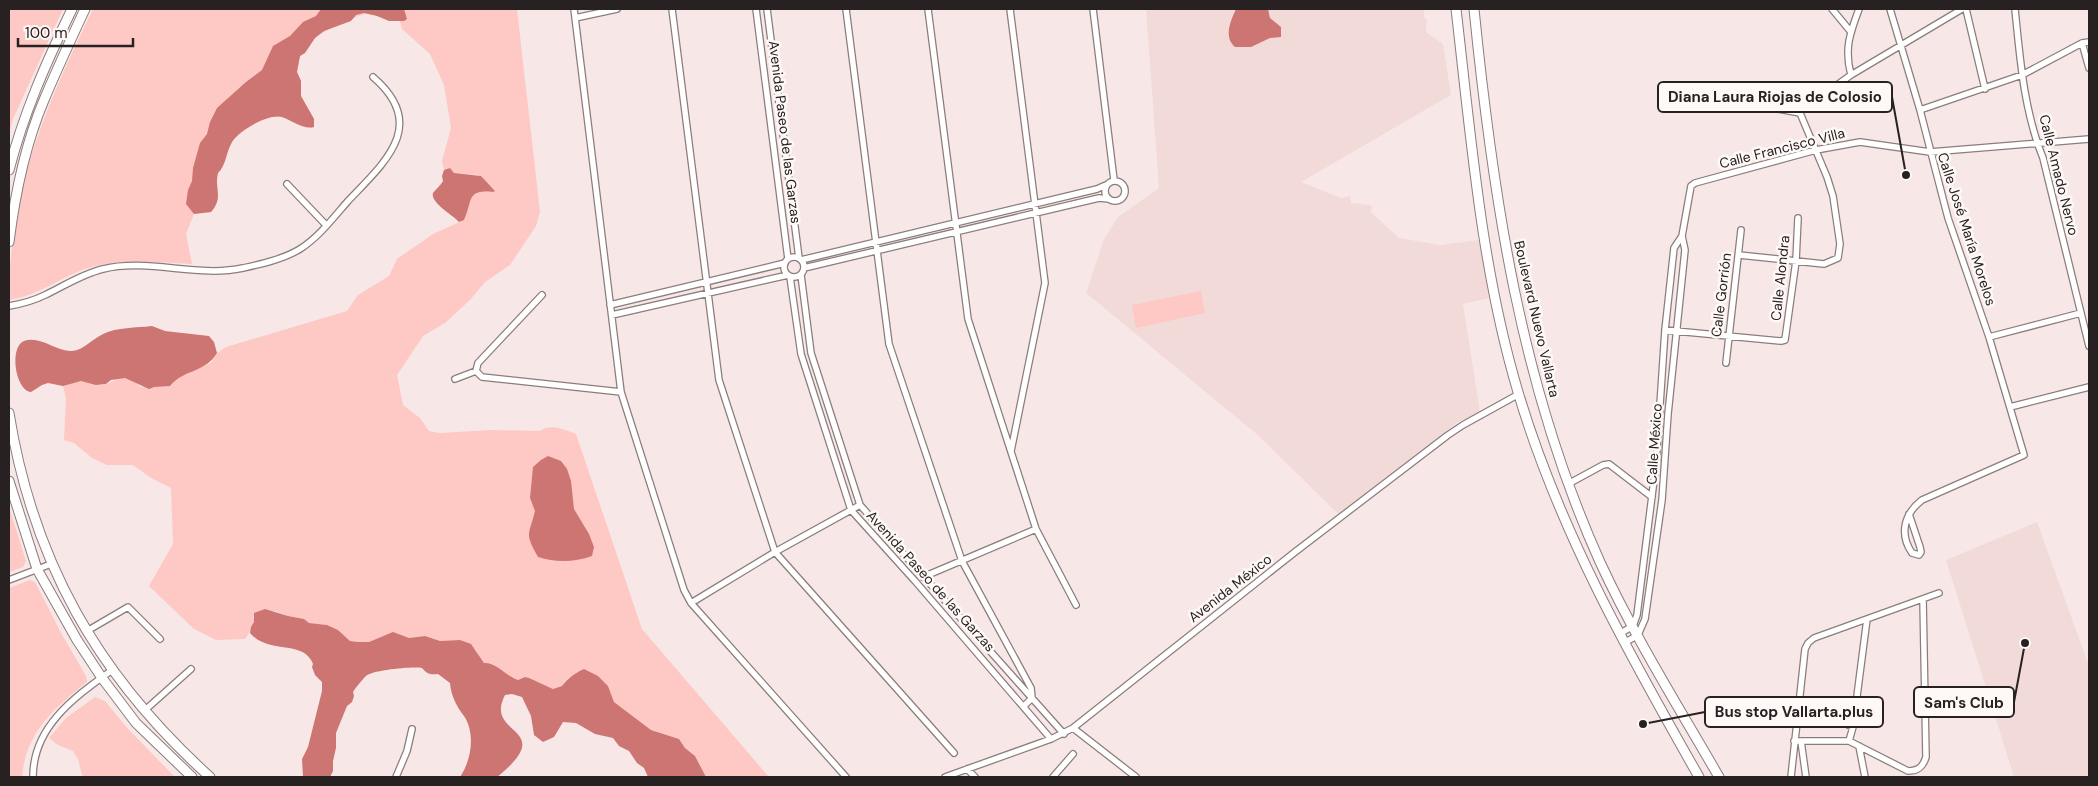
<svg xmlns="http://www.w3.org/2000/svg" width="2098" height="786" viewBox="0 0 2098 786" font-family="'DM Sans',sans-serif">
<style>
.built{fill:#f2dad8}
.green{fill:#fec8c4}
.water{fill:#cd7572}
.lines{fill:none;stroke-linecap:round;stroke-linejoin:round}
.street-casing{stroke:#8b7d7c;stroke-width:8}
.secondary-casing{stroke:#8b7d7c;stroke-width:11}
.street{stroke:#fff;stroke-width:5.5}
.secondary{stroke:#fff;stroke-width:9}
.labels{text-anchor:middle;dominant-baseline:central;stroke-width:5;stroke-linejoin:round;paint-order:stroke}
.street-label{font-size:14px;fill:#272221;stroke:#fef8f7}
.leader{fill:none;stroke:#272221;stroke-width:2}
.callout-dot{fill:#272221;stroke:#fef8f7;stroke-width:2}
.callout{fill:#fef8f7;stroke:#272221;stroke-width:2}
.callout-label{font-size:15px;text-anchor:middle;font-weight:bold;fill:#272221}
</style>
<rect width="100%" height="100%" fill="#f7e8e7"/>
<path class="built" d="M1146,9h278v8l3,3 -1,12 17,12 8,51 -150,87 40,16 9,-2 1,7 19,2 3,3 -3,3 29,27 41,7 39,-5 10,58 -26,6 17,108 -22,10 -120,92 -79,-78 -173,-143 18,-54 14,-22 41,-29z
M2037,522l52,144v111h-75l-68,-217z"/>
<path class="green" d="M9,9h54l-50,110 -4,15z
M93,9h424l23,203 -4,14 -26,39 -25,17 -15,18 -25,23 -22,13 -26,39 6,30 17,13 9,13 11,2 50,-3 50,1c11,-8 25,-1 36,3l66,195 127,148h-63l-11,-21 -10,-8 -6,-9 -28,-9 -37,-28 -6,-16 -31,-14 -11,8 -4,6 -9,3 -28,-12 -7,3 -8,-2 -18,-14 -8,-1 -4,-4 -4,-9 -16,-10 -20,1 -15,-5 -16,2 -16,-5 -24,9h-11l-8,-1 -12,-11 -11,-5 -18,-2 -5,-4 -16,-3 -13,-5 -22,6 2,5c-5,6 -5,12 -10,17l-29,1 -22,-11 -45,-43 24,-42 -2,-56 -20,-10 -18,-13h-26l-15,-7 -18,-15 -10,-3 2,-42 -3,-12c9,-3 17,-7 27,-4 3,1 4,2 7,3 19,2 20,-18 44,2l29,-1 6,-7 9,-5 26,-11 6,-10 9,-6 121,-36 11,-16 31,-19 8,-17 36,-25 31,-14c9,-19 2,-31 29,-28l1,-3 -7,-4 -9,-10 -24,-2 -4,-5 -6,2 -2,-9 9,-33 -7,-43 -14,-31 -28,-25 -2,-8c-13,0 -22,-7 -34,-7 -5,-1 -44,18 -49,22 -7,6 -10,16 -17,20l-3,16 4,9v15l13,23v8c-10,3 -23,-7 -32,-10 -14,-4 -43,14 -50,25 -6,10 -6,24 -14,31 -4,16 6,24 -7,39l-17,2 -8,20 6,30c-34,-1 -71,-6 -104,4 -28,9 -50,28 -79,32 0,-111 37,-194 84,-291z
M1201,291l4,22 -69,15 -4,-23z
M9,507l17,54 -3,6 -14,5z
M30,580l5,2 25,49 26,45 1,6c-33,26 -61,50 -65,95h-13v-189z
M95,697l10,4 23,28 47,48h-90l-3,-2 -4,-16 -5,-8 -15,-6 -9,-7 17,-20z"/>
<path class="water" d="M321,9h83l3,10 -3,2h-15l-12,-5 -13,-3 -8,2 -5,6 -27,10 -9,7 -10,15 -5,3 -3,16 4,9v15l13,23v8c-10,3 -23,-7 -32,-10 -14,-4 -43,14 -50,25 -6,10 -6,24 -14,31 -4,16 6,24 -7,39l-17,2 -8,-10 2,-14 4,-9 1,-13 7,-25 7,-9 3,-12 7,-14 29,-26 16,-12 11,-24 17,-10 13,-14 13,-6z
M1236,9h32l2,9 11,9v10l-11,1 -19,9h-16c-12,-10 -4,-27 1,-38z
M450,168l4,5 27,3 14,15 -2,1c-27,-3 -20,9 -29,28l-5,2c-6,-7 -29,-19 -26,-29 2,-3 8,-8 10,-12l-1,-5 2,-6z
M152,326l13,5 44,5 5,6 3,11c-12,20 -33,16 -47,33l-16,1 -5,2 -24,-11 -14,2 -5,4 -10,1 -15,-4 -18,5 -15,-3 -6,2 -11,7c-16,-2 -22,-45 -7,-51 16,-6 33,11 48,10 12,-1 20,-12 31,-17 14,-7 33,-6 49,-8z
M548,456l13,5 6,8 4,12 3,28 15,25 5,13 -2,9c-17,6 -36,7 -54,1 -14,-25 -9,-21 -3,-46l-5,-13 3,-31 8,-7z
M265,609l23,7 16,3 5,4 18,2 11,5 12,11 8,1h11l24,-10 16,6 16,-2 15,5 20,-1 11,4 13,19c12,-1 22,13 34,17l7,-3 4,1 24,11 9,-3c6,-8 13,-13 22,-17l14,7 10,10 6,16 37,28 28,9 6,9 10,8 11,21h-58l-4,-9 -7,-5 -8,-12 -10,-5 -6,-8 -18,-4 -19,-11 -13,-1 -9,15 -11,5 -9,-7 -3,-19 -9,-19 -10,-3 -7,1c-22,42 55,31 -8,82h-37c11,-16 16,-43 4,-61 -7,-9 -13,-20 -14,-33l-12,-9c-8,1 -11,0 -16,-6 -8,-2 -50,2 -56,8 -3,3 -10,11 -13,16l1,4 -2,6 -5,4 -11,27v15l-3,13v10l-3,6h-27l-1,-18 6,-12 14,-56v-9l-7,-7 -3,-8 1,-3c-9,-25 -44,-9 -63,-31l1,-6 3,-5v-9z"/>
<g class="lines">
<g class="street-casing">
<path id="street" d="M574,9l47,383 63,198 7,13 155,174
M672,9l47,371 56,172 179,201
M756,9l32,250
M767,9l32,249
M846,9l43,335 73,217 69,127 1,10 -8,8
M928,9l40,310 68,210 40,76
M1010,9l35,274 -34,168
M1093,9l21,171
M1832,9l19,23
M1890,9l30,101 28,108 41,119 35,118 -102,45c-18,14 -23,34 -10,53l7,2 2,-3 -1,-5 -11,-33
M1966,9l19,80
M2015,9c5,50 9,102 28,149l46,188
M575,18l42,-9
M2082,43l7,25
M1851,75c-7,-26 -1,-42 8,-66
M1761,106l39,7
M1920,110l102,-35 60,-32 7,-1
M1800,113l2,-3 49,-35 111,-66
M1105 191a10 10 0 1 1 20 0a10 10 0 1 1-20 0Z
M287,184l39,41
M1739,255l85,9 14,-6 2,-14 -7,-48 -6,-19 -27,-64
M784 267a10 10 0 1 1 20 0a10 10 0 1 1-20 0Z
M801,260l296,-71 9,-4
M804,268l295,-70 10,1
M801,275l10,78 49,152 204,229
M790,277l11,77 50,156 64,71 136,158
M610,305l175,-42
M9,306c12,-2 24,-5 36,-11 19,-9 37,-21 58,-26 46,-11 94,9 140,-1 18,-4 41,-9 57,-19 19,-12 34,-32 48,-48 37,-39 81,-76 25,-124
M612,315l176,-40
M1665,330l116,11 4,-1 11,-79 2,-43
M1989,337l92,-24
M1726,363l15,-133
M476,371l6,6 139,15
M476,371l2,-8 64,-68
M455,379l21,-8
M2010,407l79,-20
M1568,484l35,-19 6,-1 43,33
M923,577l113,-48
M9,580l42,-16
M691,603l84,-51 85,-47
M87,631l41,-24 32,32
M1619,634l14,-8 4,-11 19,-151 9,-134 9,-82 8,-12
M1624,643l14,-8 7,-16 17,-119 6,-86 17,-164 -3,-14 9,-50 4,-3 121,-33 44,-8 70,10 159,-13
M1799,703l54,24
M144,711l47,-42
M1073,728l63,49
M1794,741h55l59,30c10,0 15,-4 18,-14l-3,-158
M1801,741l5,36
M1849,741l4,-14 14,-108
M1859,746l6,31
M967,769l8,8
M33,777c0,-51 42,-80 79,-107
M396,777l11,-26 5,-22
M945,777l106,-38 22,-11 222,-176 153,-117 15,-10 56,-31
M1053,777l20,-23
M1791,777l14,-128 3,-6 6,-5 125,-45"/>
</g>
<g class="secondary-casing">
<path id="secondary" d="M1456,9c15,128 25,259 62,383 41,138 111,262 181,385
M1474,9c19,189 47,378 126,553 34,74 78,144 119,215
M9,170c15,-58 37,-107 63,-161
M9,242c6,-48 16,-97 35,-142 13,-31 27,-61 41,-91
M9,413c24,149 89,263 201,364
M9,481l28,88 40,71 25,38 34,45 56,54"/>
</g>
<use href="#street" class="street"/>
<use href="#secondary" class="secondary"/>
</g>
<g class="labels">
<g class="street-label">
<text transform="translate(785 132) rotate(83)">Avenida Paseo de las Garzas</text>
<text transform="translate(1782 148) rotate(-14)">Calle Francisco Villa</text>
<text transform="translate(2059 175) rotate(76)">Calle Amado Nervo</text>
<text transform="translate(1967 229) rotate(72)">Calle José María Morelos</text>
<text transform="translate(1780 278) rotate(-84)">Calle Alondra</text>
<text transform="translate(1721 295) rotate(-83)">Calle Gorrión</text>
<text transform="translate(1537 319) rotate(77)">Boulevard Nuevo Vallarta</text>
<text transform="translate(1654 444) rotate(-86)">Calle México</text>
<text transform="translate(931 581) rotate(48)">Avenida Paseo de las Garzas</text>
<text transform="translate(1230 588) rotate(-38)">Avenida México</text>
</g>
</g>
<path class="leader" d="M1906 175L1892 97M2025 643L2014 702M1643 724L1705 712"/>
<g class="callout-dot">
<circle cx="1906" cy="175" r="5"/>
<circle cx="2025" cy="643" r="5"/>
<circle cx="1643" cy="724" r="5"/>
</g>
<g class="callout">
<rect x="1658" y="82" width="234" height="30" rx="5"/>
<rect x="1914" y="687" width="100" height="30" rx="5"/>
<rect x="1705" y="697" width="178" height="30" rx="5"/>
</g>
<g class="callout-label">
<text x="1775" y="102">Diana Laura Riojas de Colosio</text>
<text x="1964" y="708">Sam's Club</text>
<text x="1794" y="717">Bus stop Vallarta.plus</text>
</g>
<rect width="2098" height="786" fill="none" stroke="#272221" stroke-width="20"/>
<path d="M18 38v8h115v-8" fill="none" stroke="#272221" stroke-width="2.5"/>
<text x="25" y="38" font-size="15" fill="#272221" stroke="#fef8f7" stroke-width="4" paint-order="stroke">100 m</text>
</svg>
